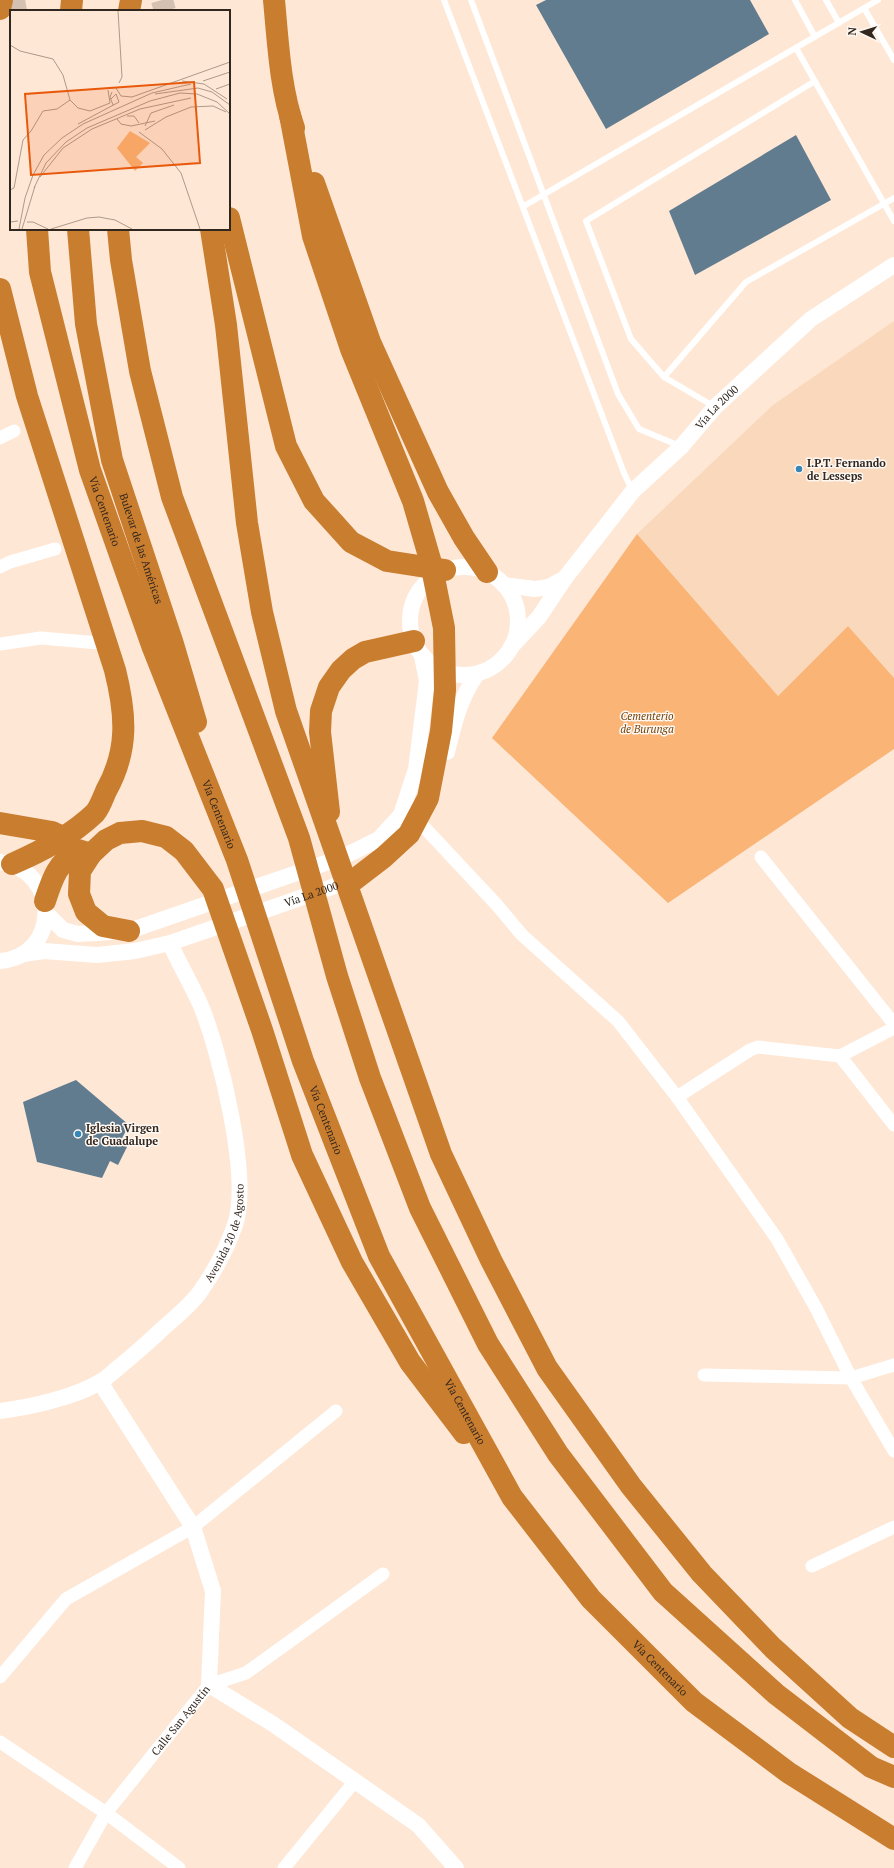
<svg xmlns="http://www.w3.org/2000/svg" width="894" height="1868" viewBox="0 0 894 1868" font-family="'PT Serif',serif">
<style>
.built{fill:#fad8bc}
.green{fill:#f9b476}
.building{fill:#617b8f}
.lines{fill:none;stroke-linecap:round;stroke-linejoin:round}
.motorway-tunnel{stroke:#d5c1b1;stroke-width:22;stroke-dasharray:22 11;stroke-linecap:butt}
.service{stroke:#fff;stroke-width:6}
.minor{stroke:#fff;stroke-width:13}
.tertiary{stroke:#fff;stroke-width:16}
.motorway{stroke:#c97d2e;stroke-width:22}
.poi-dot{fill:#3786b8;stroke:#fef8f3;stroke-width:1.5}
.labels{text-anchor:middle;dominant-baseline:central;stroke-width:3;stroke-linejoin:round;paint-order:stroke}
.street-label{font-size:11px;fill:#32271f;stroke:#fef8f3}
.poi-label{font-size:11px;font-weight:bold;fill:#32271f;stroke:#fef8f3;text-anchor:start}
.park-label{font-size:11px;font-style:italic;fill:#6f3f07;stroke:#fef8f3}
.inset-road{fill:none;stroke:#ac9a8c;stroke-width:1}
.view{fill:#e8590c;fill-opacity:0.15;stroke:#e8590c;stroke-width:2}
.inset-edge{fill:none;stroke:#32271f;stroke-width:2}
</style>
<rect width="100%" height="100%" fill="#fee7d5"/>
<path class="built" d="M894,321v357l-46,-52 -70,70 -141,-162 136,-129z"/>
<path class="green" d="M637,534l141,162 70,-70 46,52v71l-226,154 -176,-165z"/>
<path class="building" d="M546,0h204l19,34 -163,95 -70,-124z
M796,135l35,65 -136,75 -26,-64z
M76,1080l53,45 -9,17 7,5 -9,18 -8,-4 -8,17 -65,-16 -14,-60z"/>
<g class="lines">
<path class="motorway-tunnel" d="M14,0l2,11
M162,0l3,11"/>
<path class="service" d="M444,0l180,473 8,17
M471,0l147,394 21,35 41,17
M795,0l20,37
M826,0l13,23
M864,8l30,52
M796,48l98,173
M524,206l354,-206
M664,377l82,-95 148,-84
M715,407l-51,-30 -33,-38 -45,-118 229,-140"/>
<g class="minor">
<path d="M0,438l14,-7"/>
<path d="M0,567l10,-5 45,-13"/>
<path d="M0,644l41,-6 58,5"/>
<path d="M423,826l73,78 26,31 96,86 59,76 100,142 39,69 35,70 43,73"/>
<path d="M761,857l133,167"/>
<path d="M840,1056l54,69"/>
<path d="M677,1097l73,-47 8,-3 82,9 54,-28"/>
<path d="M704,1375l147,3 43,-13"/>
<path d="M812,1566l82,-39"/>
<path d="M0,1677l66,-78 127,-72 143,-116"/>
<path d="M0,1742l106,71 73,55"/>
<path id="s1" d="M75,1868l31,-55 103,-128 37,-12 137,-99"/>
<path d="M284,1868l71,-87"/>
</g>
<g class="tertiary">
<circle cx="464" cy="621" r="54"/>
<path d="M504,585l31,4 14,-2 16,-9"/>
<path id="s2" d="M511,647l28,-30 26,-39 68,-87 48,-44 34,-40 96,-88 83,-54"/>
<path d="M447,752c7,-29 13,-54 30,-78"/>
<path d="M0,862c62,9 59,95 0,99"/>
<path d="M46,913l17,17 15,4 51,-3 214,-74 36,-18 22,-24 15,-46 11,-88 -5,-25"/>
<path id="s3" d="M23,954l21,-3 53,4 38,-4 35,-8 185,-64"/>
<path d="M100,1382l93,145 20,64 -4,94 64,39 145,101 38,43"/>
<path id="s4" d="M0,1411c30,-4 73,-13 100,-29 6,-3 13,-10 19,-15 14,-12 28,-23 41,-36 13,-12 29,-24 40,-39 14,-20 27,-44 35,-67 16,-47 -15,-173 -34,-219 -9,-21 -22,-42 -31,-63"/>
</g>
<g class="motorway">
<path d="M274,0c4,42 6,88 20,128"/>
<path d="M0,9l2,-9"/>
<path d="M71,11l1,-11"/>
<path d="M129,11l2,-11"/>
<path d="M290,115l23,121 38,113 62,152 18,62 13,65 1,62 -4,41 -13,67 -19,36 -25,23 -30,23"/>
<path d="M314,183l56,159 68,150 26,46 23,34"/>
<path d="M229,218l57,228 28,55 37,41 36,19 58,9"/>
<path id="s5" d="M37,229l3,43 50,198 63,178 84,212 66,201 76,195 133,241 79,102 103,103 95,71 105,66"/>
<path id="s6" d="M78,229l8,95 26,136 61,184 23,78"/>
<path d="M118,229l3,31 19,111 32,126 127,341 38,138 33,102 50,130 68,136 70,110 105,138 113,102 95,73 23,10"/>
<path d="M211,229l15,96 21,198 15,89 24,99 155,443 50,106 56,108 84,118 71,88 71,74 77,70 44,29"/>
<path d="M0,289l27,107 88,274c11,44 14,80 -9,121 -3,7 -6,16 -11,22 -24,23 -53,38 -83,51"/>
<path d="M329,812l-9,-80 1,-21 8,-24 12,-17 12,-11 12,-7 49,-11"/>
<path d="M0,823l52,9 11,5"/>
<path d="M45,901c8,-24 12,-37 33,-51l13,4"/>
<path d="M129,931l-26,-5 -17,-14 -7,-18 1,-23 11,-17 15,-14 14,-7 22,-2 24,6 18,14 29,38 49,141 40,125 50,107 58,100 54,71"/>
</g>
</g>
<g class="poi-dot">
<circle cx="799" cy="469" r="4"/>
<circle cx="78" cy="1134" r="4"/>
</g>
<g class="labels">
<g class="street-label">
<text stroke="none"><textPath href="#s2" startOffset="317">Vía La 2000</textPath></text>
<text stroke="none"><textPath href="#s5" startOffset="291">Vía Centenario</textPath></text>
<text stroke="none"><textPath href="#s6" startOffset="327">Bulevar de las Américas</textPath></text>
<text stroke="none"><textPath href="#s5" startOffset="615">Vía Centenario</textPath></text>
<text stroke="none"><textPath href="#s3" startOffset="298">Vía La 2000</textPath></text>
<text stroke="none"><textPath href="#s5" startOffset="939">Vía Centenario</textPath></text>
<text stroke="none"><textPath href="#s4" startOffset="305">Avenida 20 de Agosto</textPath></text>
<text stroke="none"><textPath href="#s5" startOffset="1263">Vía Centenario</textPath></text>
<text stroke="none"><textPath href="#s5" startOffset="1587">Vía Centenario</textPath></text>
<text stroke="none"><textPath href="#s1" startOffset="182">Calle San Agustín</textPath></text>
</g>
<g class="poi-label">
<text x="807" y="463">I.P.T. Fernando<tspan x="807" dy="13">de Lesseps</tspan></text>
<text x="86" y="1128">Iglesia Virgen<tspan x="86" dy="13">de Guadalupe</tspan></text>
</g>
<g class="park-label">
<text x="647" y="716">Cementerio<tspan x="647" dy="13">de Burunga</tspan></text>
</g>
</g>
<g transform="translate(10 10)">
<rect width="220" height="220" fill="#fee7d5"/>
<path d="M120,121l20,12 -14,14 7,6 -8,8 -18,-23z" fill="#f9b476"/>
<path class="inset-road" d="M108,1l4,66 -3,6M0,35l10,6 33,8 10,16 7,25 8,8 12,3 20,-8M172,71l22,3 23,15M193,71l27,-9M106,78l5,8 11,1 98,-35M206,79l14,-5M98,80l2,13M102,82l-2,5 3,8M145,84l43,-6 14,4 18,13M220,95v16M117,106h7l5,7M107,109l4,5 10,2 24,-5M68,114l41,-22 -3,-8 -5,5M135,116l6,-13 23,-8M135,120l21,-13 25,-10 22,-1 13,6M129,122l23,17 19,24 19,56M30,167l23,-29 29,-19 48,-20 51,-11M24,178l12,-25 20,-21 21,-14 63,-27 30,-8 17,1 20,8 13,12M0,180l4,-2 9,-48 8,-9 12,-20 14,-2 13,-9M0,194v18l8,-1M17,212h6l15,7M9,219l6,-31 8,-23 11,-20 18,-17 21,-14 69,-31 39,-9M12,219l13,-43M41,219l36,-11 12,-1 16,3 17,9"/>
<path class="view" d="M184,72l6,81 -169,12 -6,-81z"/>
<rect width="220" height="220" class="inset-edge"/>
</g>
<g transform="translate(862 32) rotate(274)" stroke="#fef8f3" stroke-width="3" paint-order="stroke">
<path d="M0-3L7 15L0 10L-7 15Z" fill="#32271f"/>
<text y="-6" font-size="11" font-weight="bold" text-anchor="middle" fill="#32271f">N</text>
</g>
</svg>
